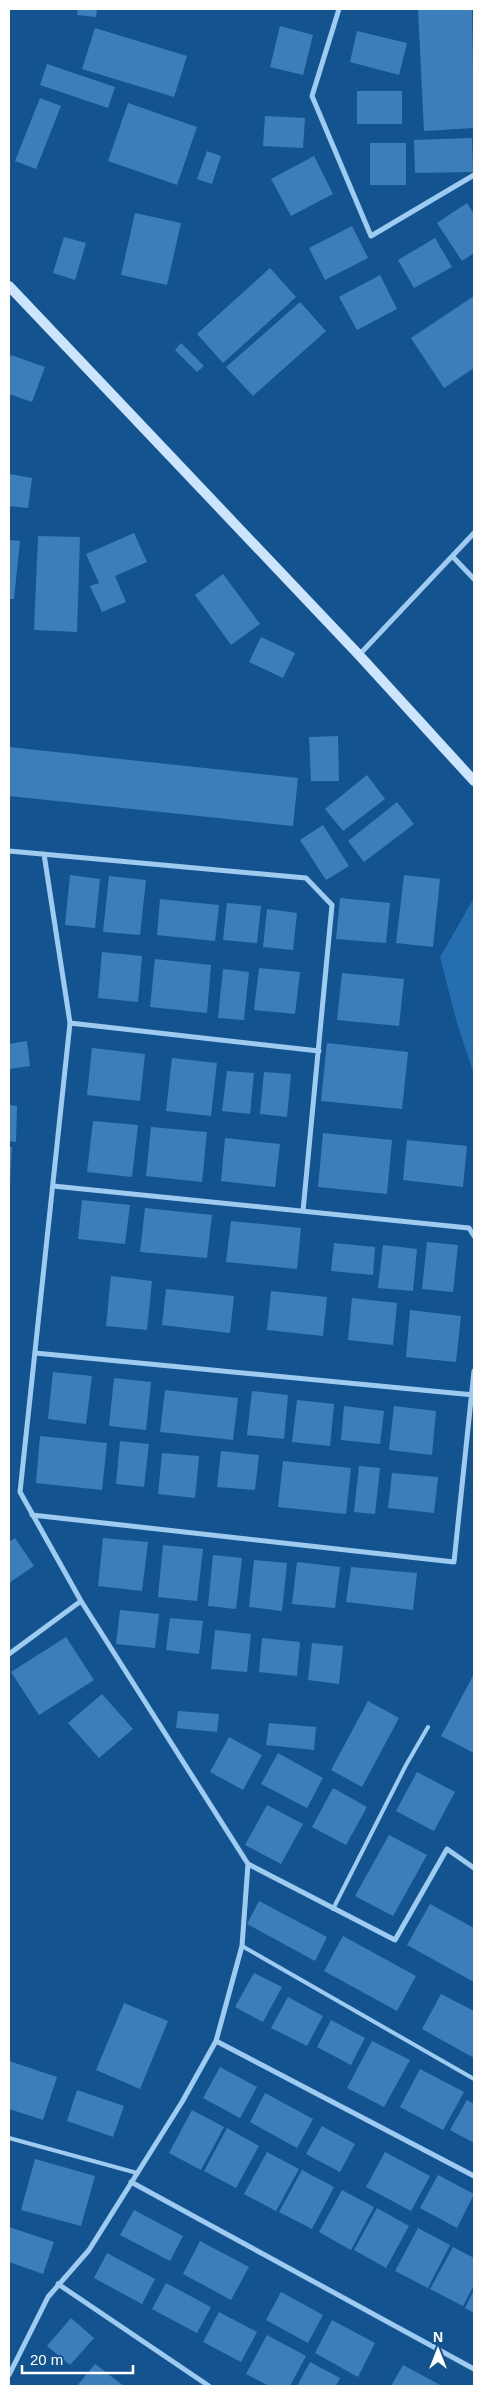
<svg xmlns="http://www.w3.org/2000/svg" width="483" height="2395" viewBox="0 0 483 2395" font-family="Arial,sans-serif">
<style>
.green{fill:#256eaf}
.building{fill:#3c7eb9}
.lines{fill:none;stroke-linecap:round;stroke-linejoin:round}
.lane{stroke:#9fcbf1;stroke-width:4}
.street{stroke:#9fcbf1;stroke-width:5}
.secondary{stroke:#cde5fc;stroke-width:10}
</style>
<rect width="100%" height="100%" fill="#135490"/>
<path class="green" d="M474,898v177l-17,-52 -17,-66z"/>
<path class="building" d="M78,9h19l-1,8 -19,-2z
M418,9h54l2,119 -50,3z
M280,26l33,9 -10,40 -33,-8z
M95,28l92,28 -13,41 -92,-28z
M357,31l50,12 -8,32 -49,-13z
M47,64l68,23 -7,21 -68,-23z
M357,91h45v33h-45z
M40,98l21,8 -25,63 -21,-8z
M128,103l69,24 -20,58 -69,-24z
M265,116l40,2 -2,30 -40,-2z
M472,138l1,34 -58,1 -1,-33z
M370,143h36v42h-36z
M207,151l14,5 -9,28 -15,-5z
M314,156l19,38 -42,22 -20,-37z
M467,203l7,11v39l-12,8 -25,-38z
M135,213l46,10 -14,62 -46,-10z
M352,226l16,32 -43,22 -16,-32z
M64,237l22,6 -11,37 -22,-7z
M435,238l17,29 -38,21 -16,-28z
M270,268l26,29 -73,66 -26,-29z
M380,275l17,34 -40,21 -18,-33z
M474,296v72l-30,20 -33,-50z
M300,302l26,29 -73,65 -27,-29z
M181,343l23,23 -7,6 -22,-22z
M11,355l34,12 -13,35 -23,-8v-32z
M10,474l22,4 -4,30 -19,-2z
M134,533l13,29 -32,14 11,26 -24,10 -12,-26 9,-3 -13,-29z
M38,536l42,1 -3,95 -43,-2z
M9,540l11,1 -6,58h-5z
M223,574l37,50 -29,21 -36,-50z
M261,637l34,16 -12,25 -34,-16z
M338,736l1,45h-28l-2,-44z
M9,747l289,31 -5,48 -284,-30z
M367,775l18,24 -42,32 -18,-22z
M397,802l17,22 -50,38 -16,-21z
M323,825l26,41 -23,14 -26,-40z
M70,875l30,4 -5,49 -30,-3z
M404,875l36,4 -7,68 -37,-4z
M109,876l37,4 -6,55 -37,-3z
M340,898l50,5 -4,40 -50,-4z
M160,899l59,6 -4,36 -58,-6z
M227,903l34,3 -4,37 -34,-3z
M267,909l30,4 -4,37 -30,-3z
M102,952l40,4 -4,46 -40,-4z
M155,959l56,6 -4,48 -57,-6z
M259,968l41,4 -5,42 -41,-4z
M223,969l26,3 -5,48 -26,-2z
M342,973l62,6 -5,47 -62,-6z
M27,1041l3,25 -21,3v-25z
M327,1043l81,9 -6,57 -81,-8z
M92,1048l53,6 -5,47 -53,-6z
M172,1058l45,5 -6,53 -45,-5z
M227,1071l27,2 -4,41 -28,-3z
M264,1072l27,2 -4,43 -27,-3z
M9,1105l8,1 -1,36 -7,-1z
M93,1121l45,4 -6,52 -45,-5z
M151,1127l56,5 -5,50 -56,-6z
M323,1133l69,7 -5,54 -69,-7z
M225,1138l55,6 -5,43 -54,-6z
M407,1140l60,6 -4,41 -60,-7z
M9,1147h3l-2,38h-1z
M82,1200l48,5 -5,39 -47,-5z
M145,1208l67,7 -5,43 -67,-6z
M231,1221l70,7 -4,41 -71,-7z
M427,1242l31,3 -5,47 -31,-3z
M334,1243l41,4 -2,28 -42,-4z
M383,1245l34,4 -4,42 -35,-3z
M111,1276l41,5 -5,49 -41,-4z
M166,1289l68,7 -4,37 -68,-8z
M271,1291l56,6 -4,39 -56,-6z
M352,1298l45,5 -4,42 -45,-5z
M410,1310l51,6 -5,46 -50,-5z
M53,1372l39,4 -6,48 -38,-5z
M114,1378l37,4 -5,48 -37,-4z
M165,1390l73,8 -5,42 -73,-8z
M252,1391l36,4 -4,44 -37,-4z
M297,1400l37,4 -4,42 -38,-4z
M344,1406l40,5 -4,33 -39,-4z
M394,1406l42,5 -4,44 -43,-5z
M40,1436l67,7 -5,47 -66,-7z
M120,1441l29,3 -5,43 -28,-3z
M221,1451l38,4 -4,35 -38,-3z
M162,1453l37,3 -4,42 -37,-4z
M283,1461l68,7 -5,46 -68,-7z
M359,1466l21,2 -5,46 -21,-2z
M392,1473l46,4 -4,36 -46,-5z
M15,1538l19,28 -25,17v-41z
M103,1538l45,4 -6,49 -44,-5z
M163,1545l40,4 -6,52 -39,-4z
M213,1555l29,3 -6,51 -28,-3z
M254,1560l33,3 -5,48 -33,-4z
M297,1562l43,5 -5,41 -43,-4z
M351,1567l66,6 -4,37 -67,-8z
M120,1610l39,4 -4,34 -39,-4z
M170,1618l33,3 -4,33 -33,-4z
M215,1630l36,4 -4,38 -36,-3z
M66,1637l28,43 -55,35 -28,-43z
M262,1638l38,4 -3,34 -38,-4z
M312,1643l31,3 -4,38 -31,-4z
M474,1674v79l-33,-17z
M102,1694l31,35 -34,29 -31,-35z
M368,1701l31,17 -37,69 -31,-17z
M178,1711l41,3 -2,18 -41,-4z
M269,1723l47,4 -2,23 -48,-5z
M229,1737l33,18 -19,35 -33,-18z
M278,1753l45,25 -16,30 -46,-24z
M417,1772l38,20 -21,39 -38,-20z
M333,1788l34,19 -21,38 -34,-18z
M267,1805l36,19 -22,40 -36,-19z
M389,1835l38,20 -34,61 -38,-20z
M259,1901l68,36 -12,24 -68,-37z
M430,1904l44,24v54l-67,-37z
M343,1936l73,40 -19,35 -73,-40z
M254,1973l28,14 -19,35 -28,-15z
M441,1994l33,17v47l-52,-29z
M288,1997l35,19 -16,30 -36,-18z
M124,2003l44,18 -28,68 -44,-19z
M331,2020l34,18 -14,27 -34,-18z
M372,2041l38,19 -26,47 -37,-19z
M9,2061l48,16 -14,43 -34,-11z
M220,2067l37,20 -17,31 -37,-20z
M420,2069l44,23 -21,38 -43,-23z
M77,2090l47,16 -11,31 -46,-16z
M265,2093l48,26 -16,29 -47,-26z
M467,2100l7,4v39l-24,-13z
M192,2110l32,17 -23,43 -32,-17z
M322,2126l33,18 -15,28 -34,-18z
M227,2128l32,18 -23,42 -32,-17z
M267,2152l32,17 -23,42 -32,-17z
M385,2152l45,24 -19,35 -45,-24z
M35,2159l60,17 -14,50 -60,-16z
M302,2170l32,17 -22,42 -33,-17z
M438,2175l36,19 -17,34 -37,-20z
M342,2190l32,17 -23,43 -32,-18z
M377,2208l32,18 -23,42 -32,-18z
M134,2210l49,26 -13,25 -50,-26z
M9,2227l45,15 -11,32 -34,-12z
M418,2228l32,17 -22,43 -33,-17z
M200,2241l49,26 -18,33 -48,-26z
M453,2247l21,11v27l-11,21 -33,-17z
M107,2253l48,26 -13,25 -48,-26z
M166,2283l45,24 -14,26 -45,-24z
M474,2290v23l-9,-5z
M281,2292l42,23 -15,28 -42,-23z
M219,2312l38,20 -16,30 -38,-20z
M71,2318l23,20 -24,27 -23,-19z
M332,2320l43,23 -17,34 -43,-24z
M267,2335l39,21 -16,30h-21l-23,-12z
M310,2362l30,16 -4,8h-39z
M95,2364l29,22h-47z
M403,2365l39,21h-51z"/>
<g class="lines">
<path class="lane" d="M333,1909l73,-144 22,-38
M242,1946l232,133
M9,2138l128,35"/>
<path class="street" d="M339,9l-27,87 59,140 103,-61
M453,557l21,22
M359,655l115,-122
M9,851l297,27 26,27 -29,306
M44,854l26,169 -50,469 61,109 167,263
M70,1023l249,28
M53,1186l416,42 5,8
M35,1353l439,42
M32,1515l422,47 20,-191
M9,1654l72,-53
M216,2041l258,135
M131,2182l343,187
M58,2284l151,102
M9,2375l39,-78 41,-47 93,-148 34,-61 26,-95 6,-82 147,76 52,-91 27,19"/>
<path class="secondary" d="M9,286l350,369 115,126"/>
</g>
<rect width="483" height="2395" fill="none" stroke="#ffffff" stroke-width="20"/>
<g transform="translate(438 2350)" stroke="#135490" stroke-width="4" paint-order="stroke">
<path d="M0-4L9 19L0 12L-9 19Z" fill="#ffffff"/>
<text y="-8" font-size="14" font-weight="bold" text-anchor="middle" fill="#ffffff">N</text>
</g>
<path d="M22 2365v8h111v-8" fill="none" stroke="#ffffff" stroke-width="2.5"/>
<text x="30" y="2365" font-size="15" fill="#ffffff" stroke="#135490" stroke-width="4" paint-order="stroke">20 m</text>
</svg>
